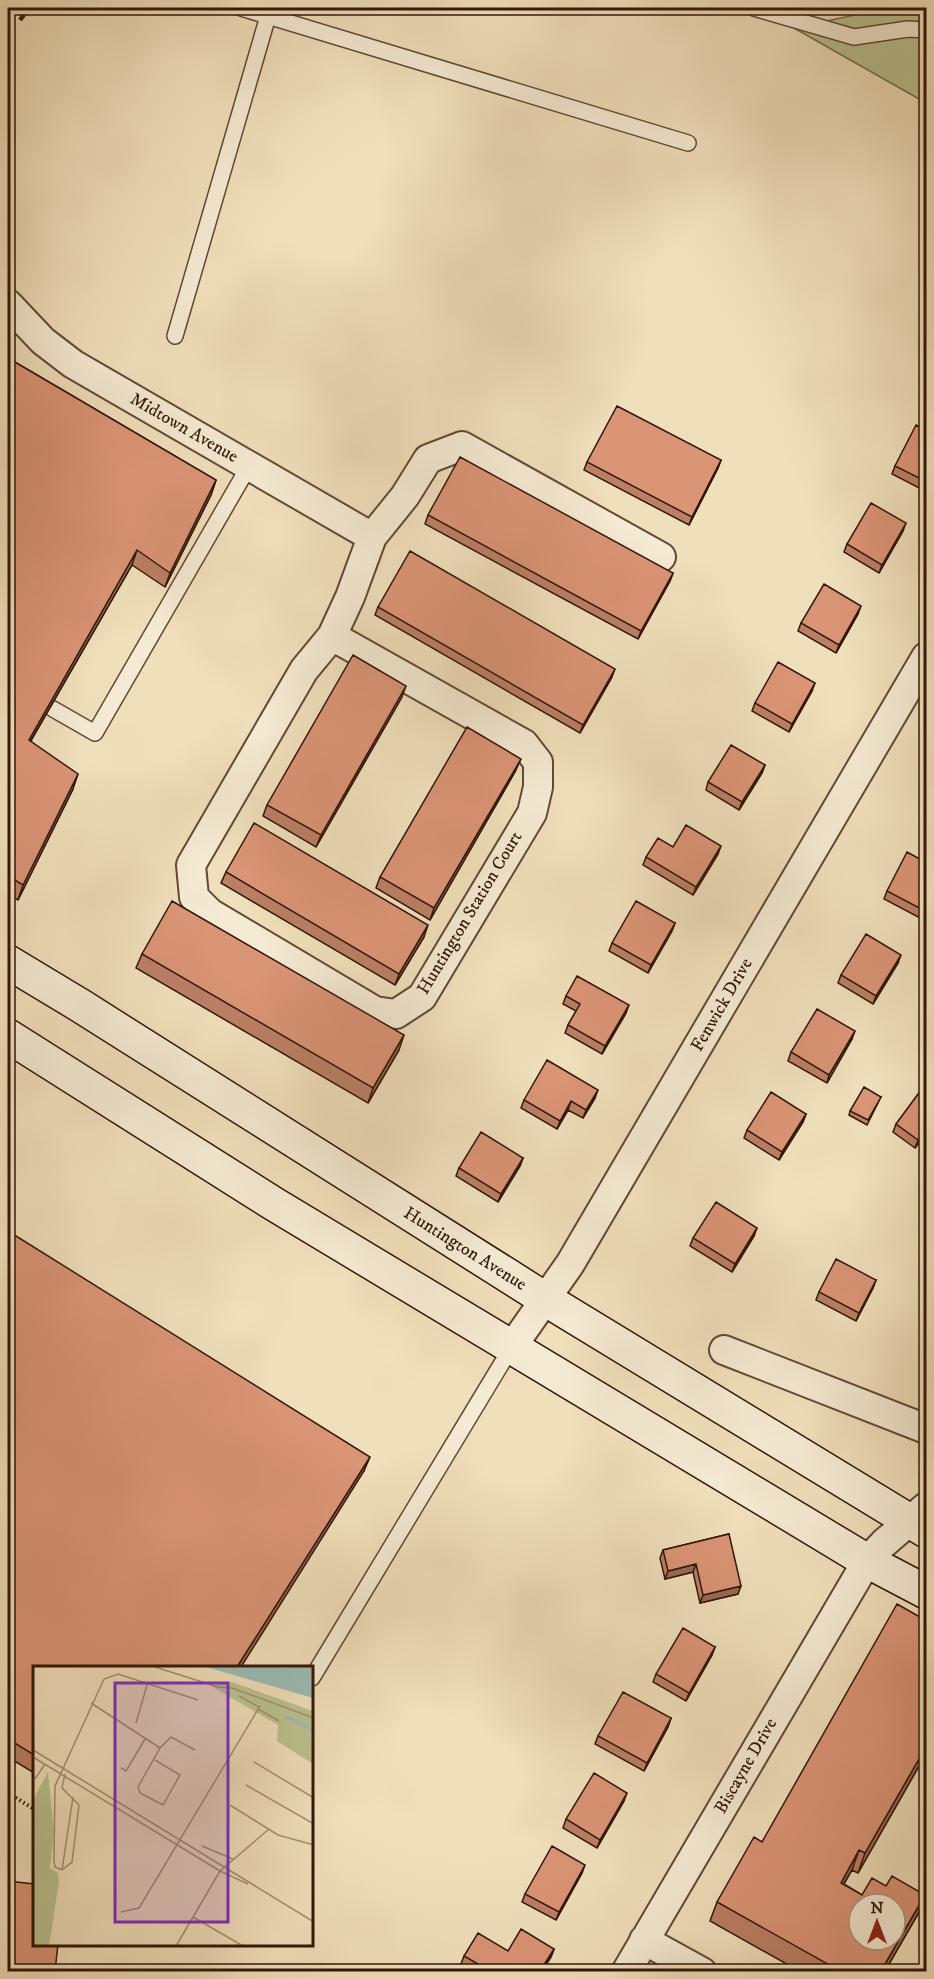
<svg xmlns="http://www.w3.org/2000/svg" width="934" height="1979" viewBox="0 0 934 1979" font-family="'IM FELL DW Pica',serif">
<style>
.green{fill:#bac290;stroke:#766c4c;stroke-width:1.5}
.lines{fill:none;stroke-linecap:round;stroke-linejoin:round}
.lane-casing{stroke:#614934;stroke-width:18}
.street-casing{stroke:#614934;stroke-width:32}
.secondary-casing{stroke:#311707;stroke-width:36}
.path{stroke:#311707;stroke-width:4;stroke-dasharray:1.5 3;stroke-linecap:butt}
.lane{stroke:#f5ead3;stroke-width:15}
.street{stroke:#f5ead3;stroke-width:28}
.secondary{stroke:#f5ead3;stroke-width:33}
.rail{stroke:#311707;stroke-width:4.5;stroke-dasharray:10 10;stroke-linecap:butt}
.wall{fill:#bb7f65;stroke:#311707;stroke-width:1.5}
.shaded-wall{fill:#996853;stroke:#311707;stroke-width:1.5}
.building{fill:#da9476;stroke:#311707;stroke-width:1.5;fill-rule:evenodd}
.labels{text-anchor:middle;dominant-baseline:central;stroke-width:4.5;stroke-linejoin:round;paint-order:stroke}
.street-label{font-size:18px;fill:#311707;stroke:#f5ead3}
.inset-river{fill:none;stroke:#9bbcb6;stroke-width:3}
.inset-road{fill:none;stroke:#a48f73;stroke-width:1.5}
.view{fill:#7b2cbf;fill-opacity:0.15;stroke:#7b2cbf;stroke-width:3}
.inset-edge{fill:none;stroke:#311707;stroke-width:3}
</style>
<rect width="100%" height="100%" fill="#f0dfbb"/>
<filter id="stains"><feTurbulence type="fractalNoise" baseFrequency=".00333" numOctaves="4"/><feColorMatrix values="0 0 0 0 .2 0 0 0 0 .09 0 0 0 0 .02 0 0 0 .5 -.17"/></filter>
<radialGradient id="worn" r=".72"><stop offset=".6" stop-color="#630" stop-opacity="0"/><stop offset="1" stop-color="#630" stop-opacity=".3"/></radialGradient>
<path class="green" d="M887,8h39v95l-132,-75z"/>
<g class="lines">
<g class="lane-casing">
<path id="lane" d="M241,8l447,135
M754,8l100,29 54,-8 18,1
M175,336l93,-320
M53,709l42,24 154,-267
M312,1678l199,-330"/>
</g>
<g class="street-casing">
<path id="street" d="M8,304l35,37 30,23 299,173
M332,636l192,108 14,18v25l-6,26 -110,184 -26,17 -21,-3 -165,-98 -16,-16 -3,-32 113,-195 28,-34 18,-39 22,-60 33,-41 23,-37 34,-13 199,111
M511,1348l59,-84 356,-607
M724,1350l202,79
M644,1940l58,32
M626,1972l241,-411 17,-18 42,-36"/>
</g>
<g class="secondary-casing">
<path id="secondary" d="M8,962l73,44 464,293 381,232
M8,1036l266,168 593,357 59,31"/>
</g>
<path class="path" d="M8,1793l26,16"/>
<use href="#lane" class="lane"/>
<use href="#street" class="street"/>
<use href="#secondary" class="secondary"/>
<path class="rail" d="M8,36l21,-28"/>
</g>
<path class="wall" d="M8,358l208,122 -5,15 -46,92 -33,-22 -101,176 42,48 -55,111 -10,-6z
M927,431v61l-35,-18 3,-8z
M721,460l-3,8 -29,57 -105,-55 3,-8z
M428,515l245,58 -3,8 -32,58 -213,-115z
M903,531l-24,42 -35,-21 3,-8z
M378,607l234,70 -32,56 -205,-118z
M858,614l-22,39 -38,-22 3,-8z
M812,691l-23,41 -37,-21 3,-8z
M402,697l-86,150 -53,-31 4,-11z
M765,765l-3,8 -23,37 -33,-20 2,-8z
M516,770l-86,150 -54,-32 4,-11z
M673,847l45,7 -25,41 -50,-30 3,-8z
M927,863v48l-5,8 -38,-20 3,-8z
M226,872l198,65 -29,48 -174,-102z
M675,923l-3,8 -24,42 -39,-22 3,-8z
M142,954l257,96 -31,53 -232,-135z
M898,963l-25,41 -35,-21 3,-8z
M566,996l60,17 -24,41 -37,-21 3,-8 8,-14 -13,-7z
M852,1039l-25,44 -39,-22 3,-9z
M927,1082v50l-12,16 -22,-16 3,-8z
M881,1097l-14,28 -18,-10 1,-4z
M595,1098l-12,20 -15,-8 -11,19 -36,-21 3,-8z
M806,1114l-3,8 -24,38 -35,-22 3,-8z
M523,1158l-3,8 -22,36 -42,-26 3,-8z
M8,1231l356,240 -330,196v106l-26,-16z
M754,1236l-22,36 -42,-26 3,-8z
M876,1280l-3,8 -17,33 -40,-21 3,-8z
M729,1534l9,60 -38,9 -7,-31 -28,7 -5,-21 3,-8z
M927,1621v131l-69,121 -6,-3 -8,14 18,11 24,-9 39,9 -7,19 -33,57h-86l-89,-50 7,-19z
M715,1647l-3,8 -26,46 -33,-19 3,-8z
M671,1718l-3,9 -24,44 -49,-27 3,-8z
M624,1801l-27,47 -34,-20 3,-9z
M582,1873l-26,47 -34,-18 3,-8z
M554,1949l-3,8 -9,14h-68l-13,-7 3,-8 44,-5z"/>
<path class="shaded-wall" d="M721,460l-3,8 -29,57 3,-8z
M216,480l-5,15 -46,92 5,-14z
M906,523l-3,8 -24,42 3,-8z
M137,550l-5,15 -109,189 6,-14z
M673,573l-3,8 -32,58 3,-8z
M861,606l-3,8 -22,39 3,-8z
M615,669l-3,8 -32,56 3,-8z
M815,683l-3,8 -23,41 3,-8z
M406,686l-4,11 -86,150 5,-12z
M521,759l-5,11 -86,150 4,-12z
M765,765l-3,8 -23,37 3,-8z
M78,774l-5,15 -55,111 5,-15z
M721,846l-3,8 -25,41 3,-8z
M675,923l-3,8 -24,42 3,-8z
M428,925l-4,12 -29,48 4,-11z
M901,955l-3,8 -25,41 3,-8z
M629,1005l-3,8 -24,41 3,-8z
M855,1031l-3,8 -25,44 2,-8z
M404,1035l-5,15 -31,53 5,-15z
M598,1090l-3,8 -12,20 3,-8z
M571,1101l-3,9 -11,19 3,-8z
M806,1114l-3,8 -24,38 3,-8z
M927,1128v4l-12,16 3,-8z
M523,1158l-3,8 -22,36 3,-8z
M757,1228l-3,8 -22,36 3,-8z
M876,1280l-3,8 -17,33 3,-8z
M370,1457l-6,14 -123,196h-4z
M696,1564l-3,8 -28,7 3,-8z
M741,1586l-3,8 -38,9 3,-8z
M715,1647l-3,8 -26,46 3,-8z
M671,1718l-3,9 -24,44 3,-8z
M927,1745v7l-69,121 7,-20z
M627,1793l-3,8 -27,47 3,-8z
M859,1850l-7,20 -19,32 8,-19z
M585,1865l-3,8 -26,47 3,-8z
M925,1895l-7,19 -33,57h-4z
M554,1949l-3,8 -9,14h-2z"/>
<path class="building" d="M8,358l208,122 -46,93 -33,-23 -108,190 49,34 -55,111 -15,-9z
M617,406l104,54 -29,57 -105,-55z
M916,425l11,6v51l-32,-16z
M460,457l213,116 -32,58 -213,-116z
M871,503l35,20 -24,42 -35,-21z
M410,551l205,118 -32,56 -205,-118z
M824,584l37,22 -22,39 -38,-22z
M353,655l53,31 -85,149 -54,-30z
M778,662l37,21 -23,41 -37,-21z
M467,727l54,32 -87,149 -54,-31z
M731,745l34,20 -23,37 -34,-20z
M254,823l174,102 -29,49 -173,-102z
M686,825l35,21 -25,41 -50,-30 12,-19 15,9z
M907,852l20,11v45l-2,3 -38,-20z
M172,901l232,134 -31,53 -231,-134z
M636,901l39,22 -24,42 -39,-22z
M866,934l35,21 -25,41 -35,-21z
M577,976l52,29 -24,41 -37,-21 12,-21 -14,-8z
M817,1009l38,22 -26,44 -38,-23z
M547,1060l51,30 -12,20 -15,-9 -11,20 -36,-21z
M927,1082v46l-9,12 -22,-16z
M864,1087l17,10 -13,23 -18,-9z
M771,1092l35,22 -24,38 -35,-22z
M481,1132l42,26 -22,36 -42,-26z
M716,1202l41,26 -22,36 -42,-26z
M8,1231l362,226 -133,210h-203v88l-26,-16z
M836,1259l40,21 -17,33 -40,-21z
M729,1534l12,52 -38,9 -7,-31 -28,7 -5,-21z
M897,1604l30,17v124l-62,108 -6,-3 -18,33 21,12 10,-17 14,8 6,-10 33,19 -44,76h-41l-123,-69 37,-65 8,5zM859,1904h36v36h-36z
M683,1628l32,19 -26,46 -33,-19z
M623,1692l48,26 -24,45 -49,-27z
M594,1773l33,20 -27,47 -34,-21z
M552,1846l33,19 -26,47 -34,-18z
M8,1881l26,3v60h24l-3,27h-47z
M521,1929l33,20 -14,22h-50l-26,-15 14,-23 30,18z"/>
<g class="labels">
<g class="street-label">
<text transform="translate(184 428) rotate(30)">Midtown Avenue</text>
<text transform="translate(470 913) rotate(-59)">Huntington Station Court</text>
<text transform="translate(722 1005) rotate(-60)">Fenwick Drive</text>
<text transform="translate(465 1249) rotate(32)">Huntington Avenue</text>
<text transform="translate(746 1766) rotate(-60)">Biscayne Drive</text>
</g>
</g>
<g transform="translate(33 1666)">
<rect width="280" height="280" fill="#f0dfbb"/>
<path d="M199,16l81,29v53l-36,-23 1,-16 -67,-39zM15,106l6,60 -4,36 8,5 1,9 -10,64h-16v-146z" fill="#bac290"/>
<path d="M170,0h106l4,2v30z" fill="#9bbcb6"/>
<path class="inset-river" d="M252,50l29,14"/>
<path class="inset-road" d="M122,1l63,20 14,1 82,30M206,30l20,11M58,37l69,45M225,43l21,12M103,57l11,-38M0,84l281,172M0,91l187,114 28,13M122,94l25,15 -17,30 -23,-12 -2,-6 22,-39 11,-11 24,13M221,96l60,36M88,102l5,3 19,-32M2,113l10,-15M213,119l68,39M197,139l48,30 36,10M169,180l31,13M29,204l-7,-3 -1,-6 1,-75 49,-107 14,-5 80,26M29,204l10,-8 7,-57 -17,-17 3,-14M29,204l11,-73M88,246l18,-4 121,-202M160,251l50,29M143,280l44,-75 49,-42"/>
<path class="view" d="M82,17h113v239h-113z"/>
<rect width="280" height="280" class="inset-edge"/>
</g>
<rect width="934" height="1979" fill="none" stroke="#f0dfbb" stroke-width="30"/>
<rect x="9" y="9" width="916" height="1961" fill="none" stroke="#311707" stroke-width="3"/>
<rect x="15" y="15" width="904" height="1949" fill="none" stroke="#311707" stroke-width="1.5"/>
<g transform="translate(877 1922)"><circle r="28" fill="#f5ead3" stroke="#a79681" stroke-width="1.5"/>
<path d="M0-4.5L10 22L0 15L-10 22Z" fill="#8f2418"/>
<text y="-9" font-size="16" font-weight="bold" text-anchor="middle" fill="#311707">N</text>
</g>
<rect width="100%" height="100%" filter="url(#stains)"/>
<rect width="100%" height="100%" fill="url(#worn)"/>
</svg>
